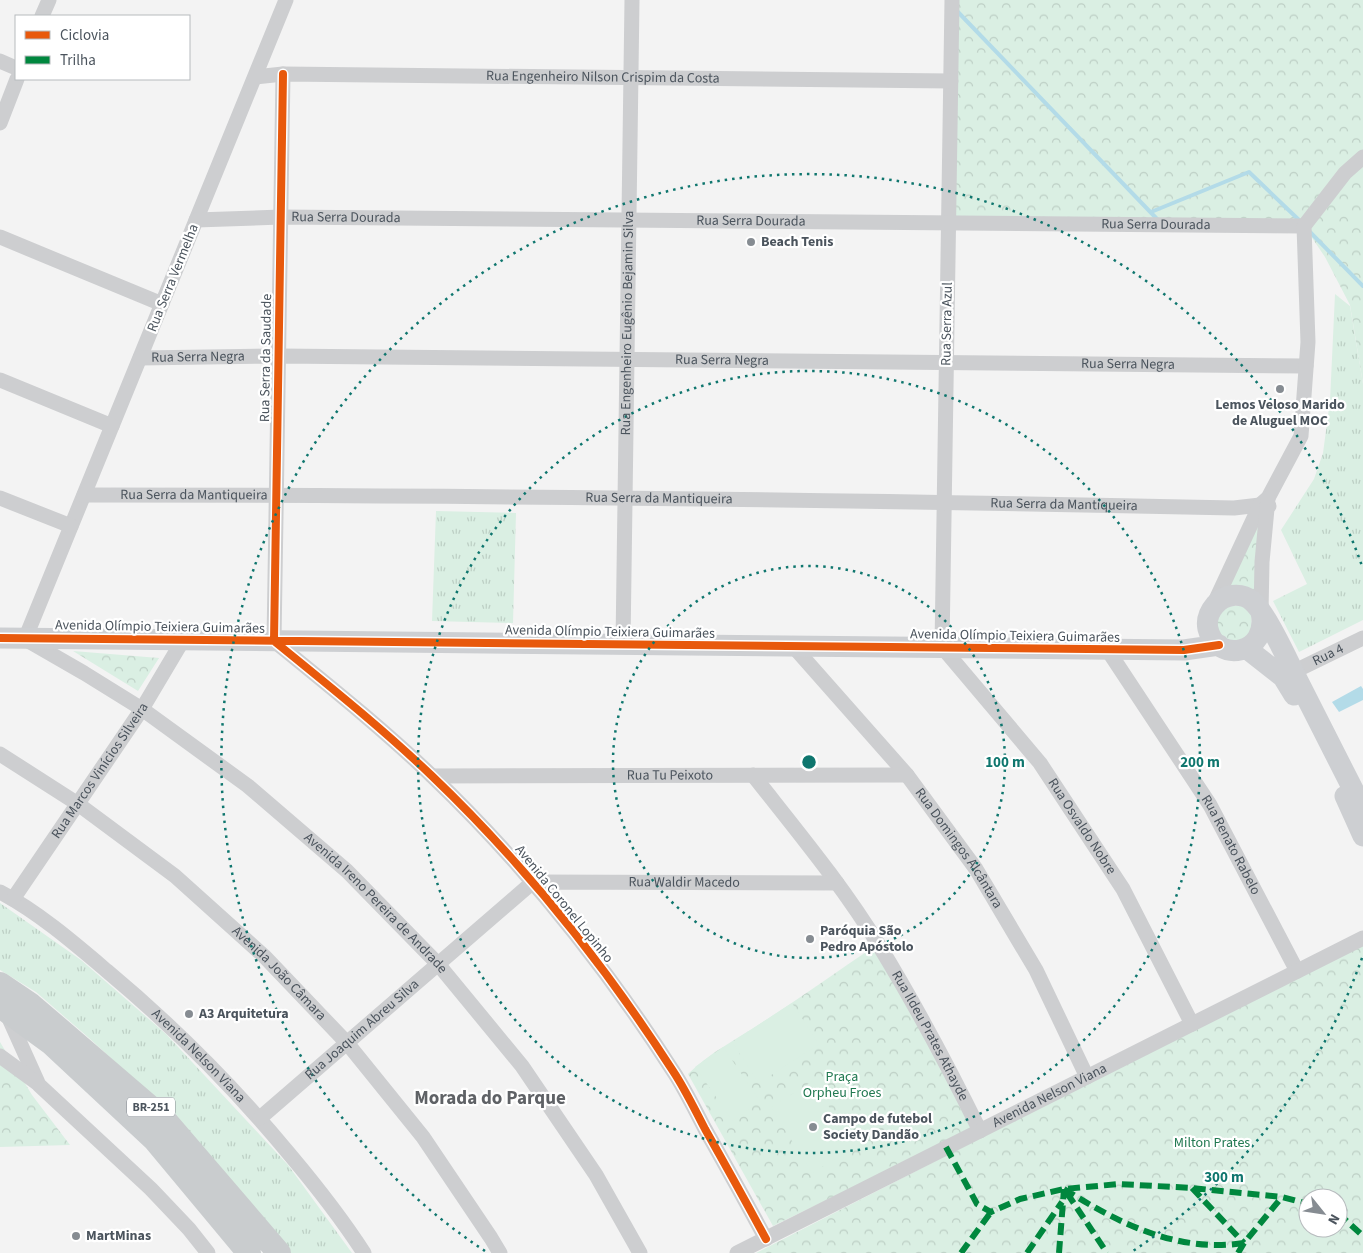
<svg xmlns="http://www.w3.org/2000/svg" width="1363" height="1253" viewBox="0 0 1363 1253" font-family="'Source Sans 3',sans-serif">
<style>
.grass{fill:url(#grass-tufts)}
.forest{fill:url(#forest-crowns);fill-rule:evenodd}
.garden{fill:#daefe3}
.water{fill:#b3dbe8}
.lines{fill:none;stroke-linecap:round;stroke-linejoin:round}
.stream{stroke:#b3dbe8;stroke-width:4}
.street{stroke:#cdced0;stroke-width:15}
.secondary{stroke:#cdcfd2;stroke-width:21}
.primary{stroke:#c9ccce;stroke-width:24}
.quiet{stroke:#00873e;stroke-width:6;stroke-dasharray:12 6;stroke-linecap:butt}
.cycleway-casing{stroke:#fff;stroke-width:11}
.cycleway{stroke:#e8590c;stroke-width:8}
.ring{fill:none;stroke:#0f766e;stroke-width:2.5;stroke-dasharray:2.5 5}
.poi-dot{fill:#868c92;stroke:#fff;stroke-width:2}
.labels{text-anchor:middle;dominant-baseline:central;stroke-width:4.5;stroke-linejoin:round;paint-order:stroke}
.shield{fill:#fff;stroke:#81878e;stroke-width:1}
.shield-label{font-size:12px;font-weight:bold;fill:#4b545d}
.street-label{font-size:14px;fill:#4b545d;stroke:#fff}
.poi-label{font-size:14px;font-weight:bold;fill:#4b545d;stroke:#fff;text-anchor:start}
.park-label{font-size:14px;fill:#217951;stroke:#fff}
.district-label{font-size:19px;font-weight:bold;fill:#5f6266;stroke:#fff}
.centre{fill:#0f766e;stroke:#fff;stroke-width:2.5}
.ring-label{font-size:15px;text-anchor:middle;font-weight:bold;fill:#0f766e;stroke:#fff;stroke-width:4.5;stroke-linejoin:round;paint-order:stroke}
</style>
<defs>
<pattern id="grass-tufts" width="24" height="20" patternUnits="userSpaceOnUse" patternTransform="scale(1.25)"><rect width="24" height="20" fill="#daefe3"/><path d="M3 7l-1-3M5 7V3M7 7l1-3M15 17l-1-3M17 17v-4M19 17l1-3" fill="none" stroke="#bdcfc5"/></pattern>
<pattern id="forest-crowns" width="20" height="18" patternUnits="userSpaceOnUse" patternTransform="scale(1.25)"><rect width="20" height="18" fill="#daefe3"/><path d="M2 6a3 3 0 1 1 6 0M12 15a3 3 0 1 1 6 0" fill="none" stroke="#bdcfc5"/></pattern>
</defs>
<rect width="100%" height="100%" fill="#f3f3f3"/>
<path class="grass" d="M1335,294l15,12 13,78v236l-64,32 -26,-51 34,-17 -26,-54 33,-51 9,-26 7,-52z
M436,511l80,2 -3,110 -81,-2z
M0,903l81,57 85,74 122,131 64,88h-62l-117,-138 -84,-77 -53,-46 -36,-22z"/>
<path class="forest" d="M952,0h411v384l-13,-79 -25,-48 -21,-31 -356,-2z
M1264,516l-6,74 -31,4 5,-20z
M1252,604l-1,38 -35,-3 -1,-31z
M73,651l86,7 -21,33z
M1363,942v311h-607zM1308,1198h30v30h-30z
M872,948l58,92 45,88 -202,98 -85,-152c21,-21 49,-35 73,-51 38,-24 74,-50 111,-75z
M0,1042l32,53 38,50 -70,2z"/>
<path class="garden" d="M792,1003l27,41 -60,39 -27,-41z
M723,1047l37,54 -27,20 -38,-54z
M813,1081l41,66 -42,26 -41,-66z"/>
<path class="water" d="M1361,686l2,3v11l-24,12 -7,-10z"/>
<g class="lines">
<path class="stream" d="M957,11l201,209
M1151,212l98,-40 50,48
M1309,231l54,55"/>
<g class="street">
<path id="s1" d="M286,0l-261,639 59,34 58,36 106,77 99,85 91,93 84,102 74,109 44,78"/>
<path id="s2" d="M952,0l-10,647 98,116 83,126 69,135"/>
<path d="M42,16l7,-16"/>
<path d="M0,61l16,7"/>
<path d="M283,74l-9,567c54,44 108,87 158,135 92,88 172,188 241,295 12,18 22,39 32,58 21,37 41,73 61,110"/>
<path id="s3" d="M255,77l28,-3 668,7"/>
<path d="M0,123l17,-44"/>
<path id="s4" d="M196,220l85,-3 1023,9"/>
<path d="M0,237l162,67"/>
<path id="s5" d="M140,358l139,-2 1027,10"/>
<path d="M0,380l112,46"/>
<path id="s6" d="M84,495c383,0 767,5 1150,13l26,-3 9,1"/>
<path d="M0,498l71,28"/>
<path d="M1213,606l47,-101 8,-7 33,-62 7,-94 -4,-116 41,-53 18,-16"/>
<path d="M1261,612l1,-50 6,-64"/>
<path id="s7" d="M623,644l9,-644"/>
<path id="s8" d="M793,646l114,129 69,94 60,101 51,107"/>
<path id="s9" d="M1107,649l103,156 87,166"/>
<path id="s10" d="M1293,672l70,-34"/>
<path id="s11" d="M0,754l78,50 97,72 89,80 83,87 76,94 68,101 9,15"/>
<path id="s12" d="M753,775c44,56 90,111 127,172 36,59 69,121 100,184"/>
<path id="s13" d="M432,776l475,-1"/>
<path id="s14" d="M0,892c38,20 74,51 107,79 67,56 128,117 184,185 26,31 51,63 73,97"/>
<path id="s15" d="M13,899l129,-190 41,-69"/>
<path d="M7,1014l32,71 112,104 38,40 19,24"/>
<path d="M0,1056l37,27"/>
<path id="s16" d="M260,1118l273,-236 304,1"/>
<path id="s17" d="M737,1253l626,-315"/>
</g>
<path class="secondary" d="M1261,612c9,43 -45,52 -53,17 -2,-9 1,-17 7,-24 9,-11 26,-13 37,-4 6,5 10,12 14,18 11,18 19,35 28,54 23,46 46,91 69,136
M0,638l1184,12 35,-5
M1246,648l37,29 11,18
M1345,796l18,40"/>
<path class="primary" d="M0,984l31,21 133,114 115,134
M0,1006l51,37 104,97 94,113"/>
<path class="quiet" d="M946,1147l31,57 14,8 29,-13 44,-10 55,-5 73,4 90,9 26,7
M1192,1188l52,55
M1064,1189c54,34 113,64 180,54
M1067,1193l40,60
M1338,1213l25,23
M961,1253l30,-41
M1027,1253l35,-51
M1059,1253l5,-64
M1238,1253l6,-10 38,-46"/>
<g class="cycleway-casing">
<path id="cycleway" d="M283,74l-9,567c54,44 108,87 158,135 92,88 172,188 241,295 12,18 22,39 32,58 21,37 41,73 61,110
M0,638l1184,12 35,-5"/>
</g>
<use href="#cycleway" class="cycleway"/>
</g>
<g class="ring">
<circle cx="809" cy="762" r="196"/>
<circle cx="809" cy="762" r="391"/>
<path d="M1362 958A587 587 0 0 1 1133 1251M485 1251A587 587 0 1 1 1362 566"/>
</g>
<g class="poi-dot">
<circle cx="751" cy="242" r="5"/>
<circle cx="1280" cy="389" r="5"/>
<circle cx="810" cy="939" r="5"/>
<circle cx="189" cy="1014" r="5"/>
<circle cx="813" cy="1127" r="5"/>
<circle cx="76" cy="1236" r="5"/>
</g>
<g class="labels">
<rect class="shield" x="127" y="1097.5" width="48" height="19" rx="4"/>
<g class="shield-label">
<text x="151" y="1107">BR-251</text>
</g>
<g class="street-label">
<text stroke="none"><textPath href="#s3" startOffset="348">Rua Engenheiro Nilson Crispim da Costa</textPath></text>
<text stroke="none"><textPath href="#s4" startOffset="150">Rua Serra Dourada</textPath></text>
<text stroke="none"><textPath href="#s4" startOffset="555">Rua Serra Dourada</textPath></text>
<text stroke="none"><textPath href="#s4" startOffset="960">Rua Serra Dourada</textPath></text>
<text transform="translate(173 278) rotate(-68)">Rua Serra Vermelha</text>
<text stroke="none"><textPath href="#s7" startOffset="321">Rua Engenheiro Eugênio Bejamin Silva</textPath></text>
<text transform="translate(947 324) rotate(-89)">Rua Serra Azul</text>
<text stroke="none"><textPath href="#s5" startOffset="58">Rua Serra Negra</textPath></text>
<text transform="translate(266 358) rotate(-89)">Rua Serra da Saudade</text>
<text stroke="none"><textPath href="#s5" startOffset="582">Rua Serra Negra</textPath></text>
<text stroke="none"><textPath href="#s5" startOffset="988">Rua Serra Negra</textPath></text>
<text stroke="none"><textPath href="#s6" startOffset="110">Rua Serra da Mantiqueira</textPath></text>
<text stroke="none"><textPath href="#s6" startOffset="575">Rua Serra da Mantiqueira</textPath></text>
<text stroke="none"><textPath href="#s6" startOffset="980">Rua Serra da Mantiqueira</textPath></text>
<text transform="translate(160 627) rotate(1)">Avenida Olímpio Teixiera Guimarães</text>
<text transform="translate(610 632) rotate(1)">Avenida Olímpio Teixiera Guimarães</text>
<text transform="translate(1015 636) rotate(1)">Avenida Olímpio Teixiera Guimarães</text>
<text stroke="none"><textPath href="#s10" startOffset="39">Rua 4</textPath></text>
<text stroke="none"><textPath href="#s15" startOffset="155">Rua Marcos Vinícios Silveira</textPath></text>
<text stroke="none"><textPath href="#s13" startOffset="238">Rua Tu Peixoto</textPath></text>
<text stroke="none"><textPath href="#s2" startOffset="875">Rua Osvaldo Nobre</textPath></text>
<text stroke="none"><textPath href="#s9" startOffset="232">Rua Renato Rabelo</textPath></text>
<text stroke="none"><textPath href="#s8" startOffset="262">Rua Domingos Alcântara</textPath></text>
<text stroke="none"><textPath href="#s16" startOffset="512">Rua Waldir Macedo</textPath></text>
<text stroke="none"><textPath href="#s1" startOffset="1131">Avenida Ireno Pereira de Andrade</textPath></text>
<text transform="translate(564 904) rotate(51)">Avenida Coronel Lopinho</text>
<text stroke="none"><textPath href="#s11" startOffset="356">Avenida João Câmara</textPath></text>
<text stroke="none"><textPath href="#s16" startOffset="135">Rua Joaquim Abreu Silva</textPath></text>
<text stroke="none"><textPath href="#s12" startOffset="316">Rua Ildeu Prates Athayde</textPath></text>
<text stroke="none"><textPath href="#s14" startOffset="258">Avenida Nelson Viana</textPath></text>
<text stroke="none"><textPath href="#s17" startOffset="350">Avenida Nelson Viana</textPath></text>
</g>
<g class="poi-label">
<text x="761" y="242">Beach Tenis</text>
<text x="1280" y="405" text-anchor="middle">Lemos Veloso Marido<tspan x="1280" dy="16">de Aluguel MOC</tspan></text>
<text x="820" y="931">Paróquia São<tspan x="820" dy="16">Pedro Apóstolo</tspan></text>
<text x="199" y="1014">A3 Arquitetura</text>
<text x="823" y="1119">Campo de futebol<tspan x="823" dy="16">Society Dandão</tspan></text>
<text x="86" y="1236">MartMinas</text>
</g>
<g class="park-label">
<text x="842" y="1077">Praça<tspan x="842" dy="16">Orpheu Froes</tspan></text>
<text x="1212" y="1143">Milton Prates</text>
</g>
<g class="district-label">
<text x="490" y="1098">Morada do Parque</text>
</g>
</g>
<circle cx="809" cy="762" r="8" class="centre"/>
<g class="ring-label">
<text x="1005" y="767">100 m</text>
<text x="1200" y="767">200 m</text>
<text x="1224" y="1182">300 m</text>
</g>
<rect x="15" y="15" width="175" height="65" fill="#ffffff" stroke="#b7bbbe"/>
<rect x="25" y="31" width="25" height="8" fill="#e8590c" stroke="#b7bbbe"/>
<text x="60" y="40" font-size="15" fill="#4b545d">Ciclovia</text>
<rect x="25" y="56" width="25" height="8" fill="#00873e" stroke="#b7bbbe"/>
<text x="60" y="65" font-size="15" fill="#4b545d">Trilha</text>
<g transform="translate(1323 1213) rotate(120)"><circle r="24" fill="#ffffff" stroke="#b7bbbe"/>
<path d="M0-4L9 19L0 12L-9 19Z" fill="#868c92"/>
<text y="-8" font-size="14" font-weight="bold" text-anchor="middle" fill="#4b545d">N</text>
</g>
</svg>
